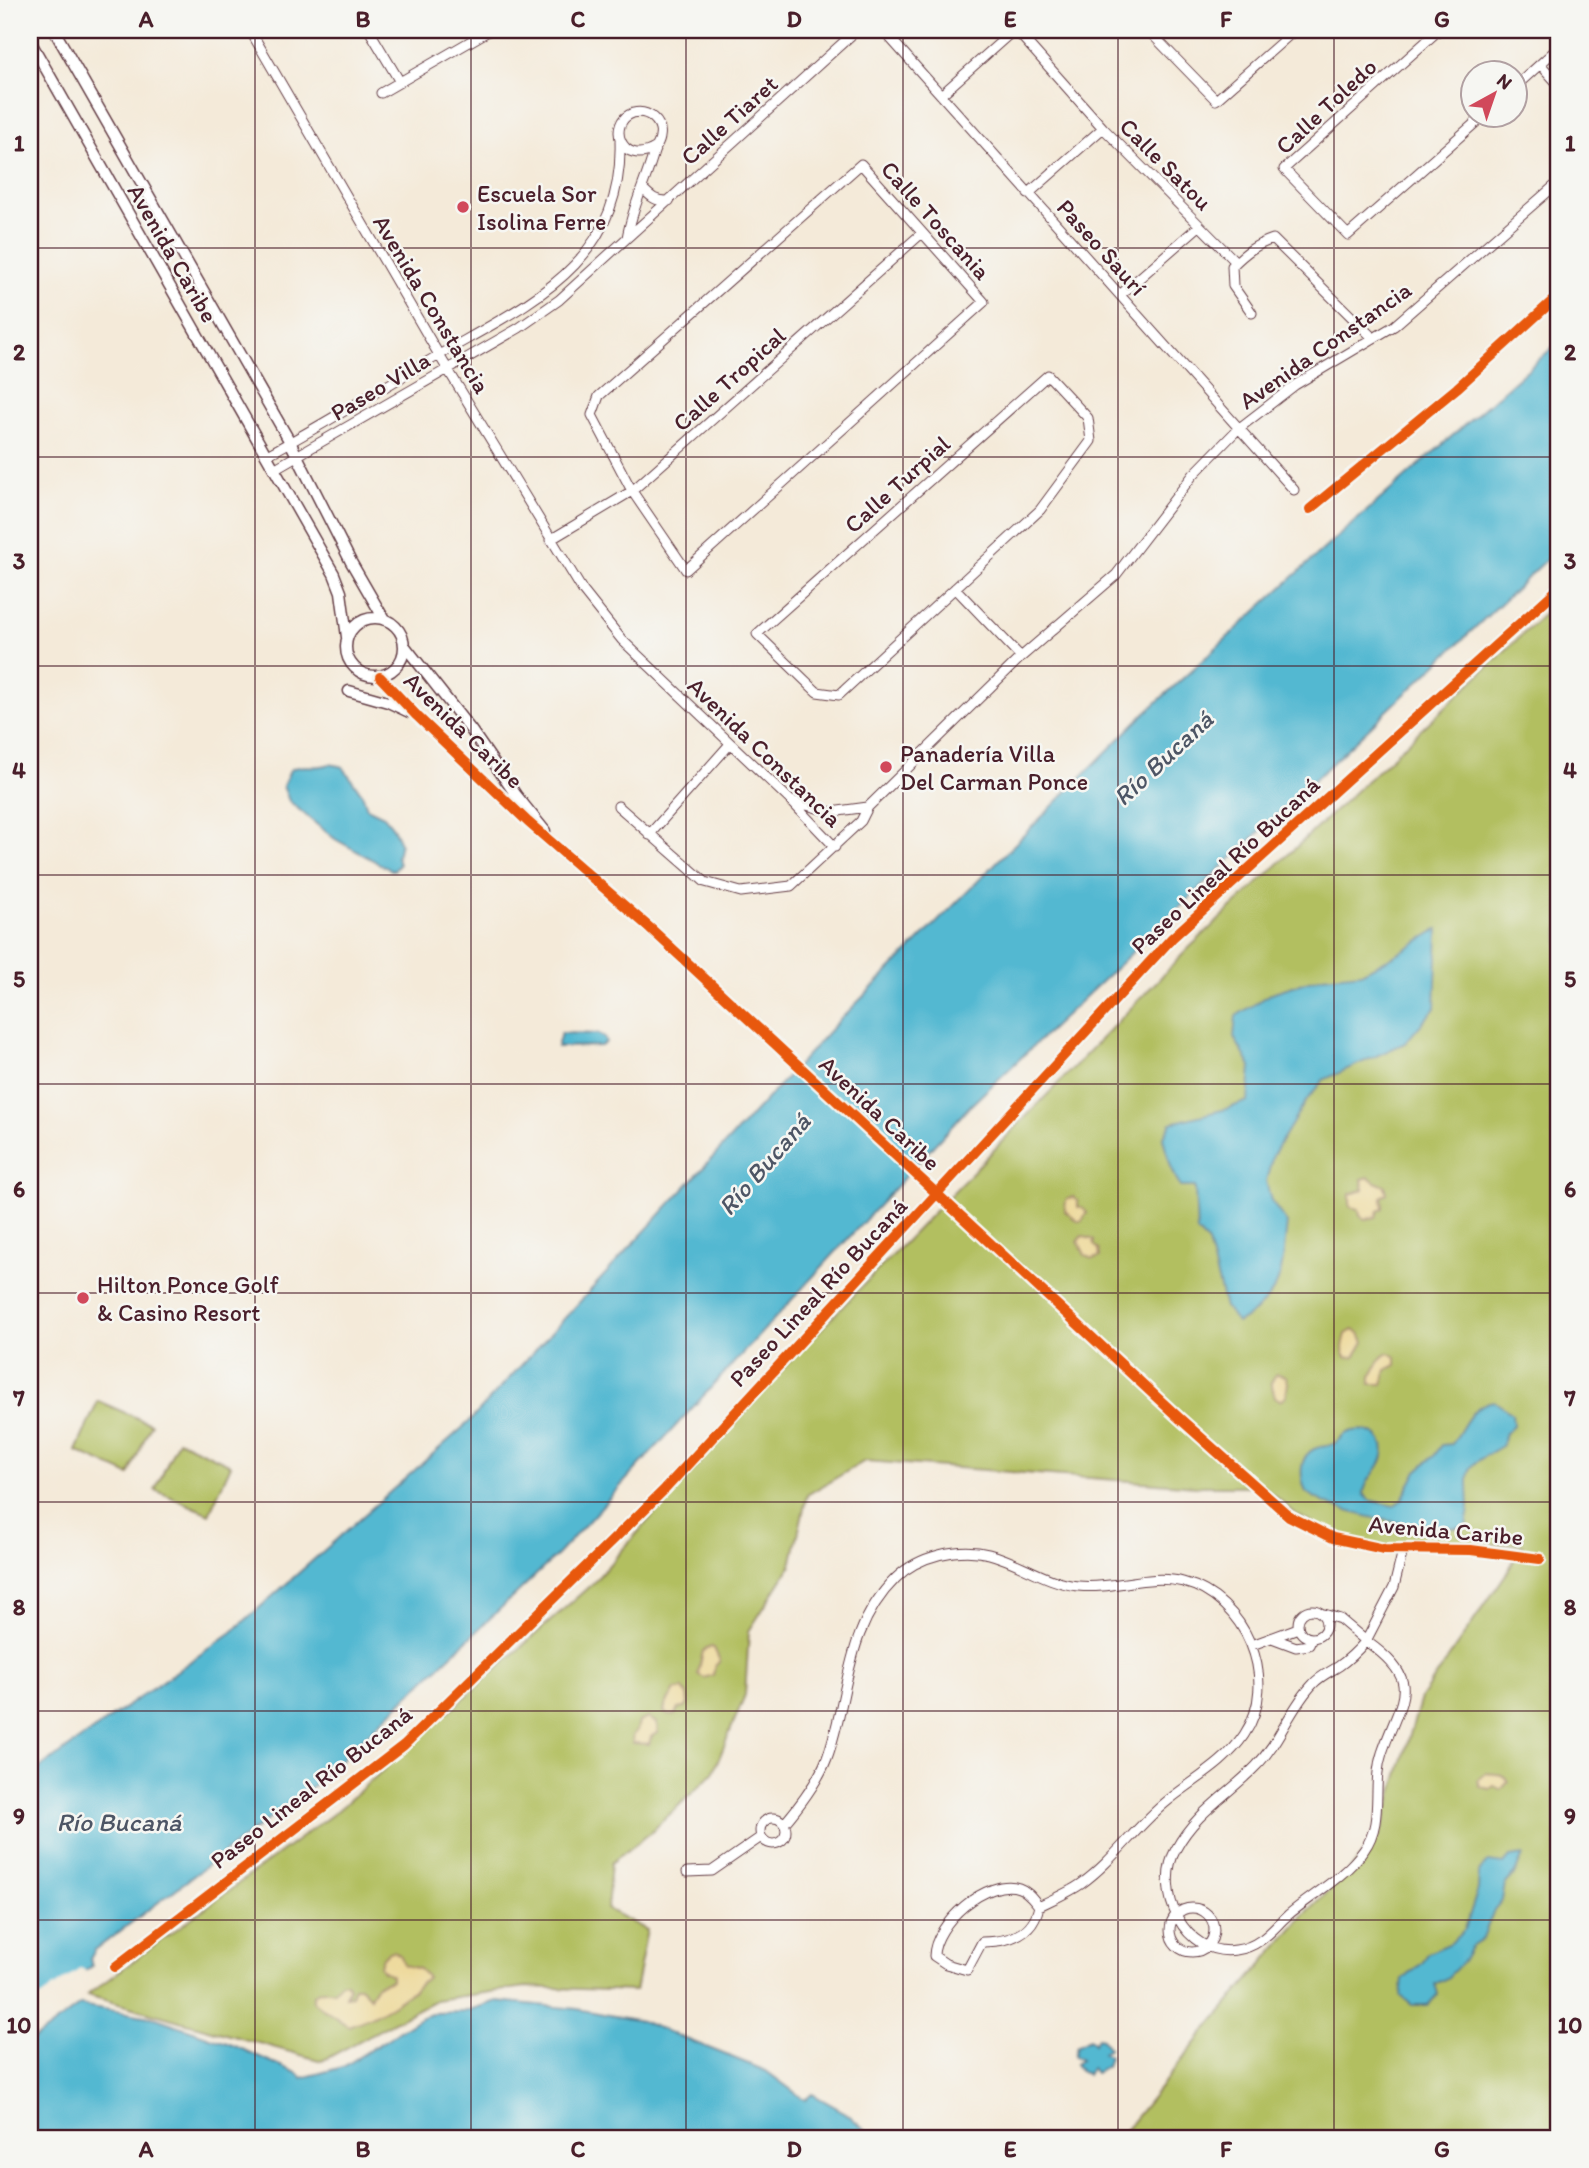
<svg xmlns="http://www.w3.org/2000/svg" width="1589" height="2168" viewBox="0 0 1589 2168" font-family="Itim,sans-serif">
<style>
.green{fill:#b2bf61;stroke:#7e6f46;stroke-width:2}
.sand{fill:#eeda9e;stroke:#9c7c64;stroke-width:2}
.water{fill:#53b8d1;stroke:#4e6c7e;stroke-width:2}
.pier{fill:#f4ead9}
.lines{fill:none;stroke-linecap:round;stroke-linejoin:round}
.minor-casing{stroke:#643d45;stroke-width:11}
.tertiary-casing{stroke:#643d45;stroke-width:13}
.minor{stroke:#fff;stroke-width:9}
.tertiary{stroke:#fff;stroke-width:10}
.cycleway-casing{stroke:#f6f6f2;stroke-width:15}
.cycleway{stroke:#e8590c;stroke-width:10}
.grid{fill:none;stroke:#4a1f2b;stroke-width:2;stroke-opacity:0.55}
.poi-dot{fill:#d1495b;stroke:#f6f6f2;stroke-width:2.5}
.labels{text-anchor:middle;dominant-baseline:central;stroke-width:5;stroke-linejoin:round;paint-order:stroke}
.street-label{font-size:24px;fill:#4a1f2b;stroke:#f6f6f2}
.poi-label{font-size:24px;fill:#4a1f2b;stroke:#f6f6f2;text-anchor:start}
.water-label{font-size:26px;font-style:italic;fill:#4d5565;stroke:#f6f6f2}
.neatline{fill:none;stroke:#4a1f2b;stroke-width:2.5}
.grid-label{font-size:23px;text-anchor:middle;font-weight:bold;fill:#4a1f2b}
</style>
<rect width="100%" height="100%" fill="#f6f6f2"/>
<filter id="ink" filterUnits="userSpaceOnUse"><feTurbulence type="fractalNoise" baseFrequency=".0143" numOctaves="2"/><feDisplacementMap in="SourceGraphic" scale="14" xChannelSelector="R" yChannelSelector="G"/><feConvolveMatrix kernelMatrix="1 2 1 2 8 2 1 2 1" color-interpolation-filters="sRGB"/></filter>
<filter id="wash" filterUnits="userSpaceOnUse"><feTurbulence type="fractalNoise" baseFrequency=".00686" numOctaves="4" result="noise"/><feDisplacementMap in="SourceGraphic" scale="28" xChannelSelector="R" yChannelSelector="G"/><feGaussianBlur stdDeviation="1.57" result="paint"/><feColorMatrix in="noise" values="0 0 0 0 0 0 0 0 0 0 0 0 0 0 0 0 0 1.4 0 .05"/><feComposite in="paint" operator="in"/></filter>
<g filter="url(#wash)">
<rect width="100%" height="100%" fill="#f4ead9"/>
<path class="green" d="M1559,600v1538h-440l93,-115 91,-107 46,-45 31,-36 41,-137 87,-127 15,-27 -141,3 -55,-15 -31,-18 -33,-28h-67l-331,-25 -58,34 -16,70 -42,66 -4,64 -32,78 -64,61 -38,29 -4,46 40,21 -12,61 -109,-4 -91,13 -113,61 -235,-66 250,-184 256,-228 193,-218 403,-417z
M98,1401l53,23 -22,51 -53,-24z
M178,1440l53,25 -22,49 -54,-24z"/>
<path class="sand" d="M1369,1177l6,5 10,4 2,7 -5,4 1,11 -5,3 -2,6 -11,2 -5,-3 -1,-7 -9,-2v-13l13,-4 -1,-11z
M1073,1197l5,4v6l5,1 4,5 -5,8h-5l-12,-10 1,-11z
M1082,1236l12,4v5l5,4 1,8 -8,2 -7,-4 -7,-14z
M1353,1330l7,3 4,9 -9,15 -8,1c-7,-7 -3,-16 -1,-24z
M1390,1353l6,4v8l-10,5 -4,14h-11v-8c8,-8 6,-21 19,-23z
M1277,1374l9,2 2,7 -2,13 -6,4 -5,-3c-2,-9 -7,-15 2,-23z
M711,1647l3,1 6,13 -5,5 -2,9 -9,3 -6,-4 5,-23z
M683,1689l4,6 1,9 -3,4 -7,1 -3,6h-7l-4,-3 1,-6 10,-16z
M648,1718l9,5 1,10 -7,4 -2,7 -16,-1 -1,-7 5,-6 2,-8z
M1485,1773c9,2 18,-2 23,9l-7,8 -7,-4 -4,3 -10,-2 -2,-7z
M394,1951l7,5 3,9 15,4 8,8c-20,21 -51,40 -79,49l-35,-24v-7c7,-6 13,-6 21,-4l7,-8 5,-1 3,5 -4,9 6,-1 3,-8h6l10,10 6,-12 15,-5v-5l-8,-4 -3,-4c1,-9 5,-15 14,-16z"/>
<path class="water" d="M1559,342v206l-589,558 -412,448 -244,231 -219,165 -5,9 2,7 -62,45v-236l202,-143 237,-210 364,-395 310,-312 184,-169z
M330,764l13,3 20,29 4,12 17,8 8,10 8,17 -3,13 2,9 -5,5h-3l-56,-31 -20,-16 -26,-22 -6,-15 7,-16c12,-8 25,0 40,-6z
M1438,929l-3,79 -30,35 -82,37 -19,24 -31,51 -7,26 5,20 16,22c-6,50 -2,72 -50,100l-12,-16 -17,-64 -11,-11 -2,-45h-15l-9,-20 -8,-29 8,-15 55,-14 22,-8 3,-34 -17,-30 2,-21 38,-24 48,-15 39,-4 33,-17z
M561,1033l37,1 6,3 2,5 -5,4 -44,1z
M1494,1401l18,13 1,11 -8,8 -3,13c-38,23 -35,17 -33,60 0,8 -3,15 -3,22 -42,1 -126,-11 -160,-36 -6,-14 -8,-35 8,-43 7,-3 14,-2 21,-6 4,-3 7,-8 12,-10 12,-6 32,-2 36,12 5,21 -19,32 -19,49l6,6 24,6 8,-7 15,-28 17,-15 8,-11 10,-1c13,-18 19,-40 42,-43z
M1523,1855l-8,18 -10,12 -3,15 -8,10 -12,30 -11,7 -9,16 -15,15 -12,6 3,10 -10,11h-16l-11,-9 2,-16 20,-18 5,-9 23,-10 14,-14 13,-40 1,-17 9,-10 16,2 6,-7z
M497,2001l80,8 64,12 125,50 39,29 7,-6 34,19 29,25h-845v-96l50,-37 76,13 74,26 67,29 5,5 41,-11 79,-50 13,-4 28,-1z
M1097,2038l5,1 7,9 -6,5 6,3 -3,11 -11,6 -4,-5 -4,6 -6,-2 -6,-8 6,-4 -7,-4 3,-10 12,-7 5,5z"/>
<path class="pier" d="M81,1968l5,3 -1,4 -55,40v-11z"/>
</g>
<g filter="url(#ink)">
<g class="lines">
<g class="minor-casing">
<path id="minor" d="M250,30l189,325 144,236 39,49 169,161 44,46
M369,30l31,52
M883,30l411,460
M1016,30l87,98 133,134
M1148,30l68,70 79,-70
M1439,30l-155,139 64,66 135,-119
M1540,64l19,21
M1516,86l43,-39
M381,93l109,-63
M941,95l73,-65
M861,164l123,138 -298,268 -54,-79 -40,-76 7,-19z
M642,188c9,9 14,14 27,13
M1028,194l75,-66
M627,238l230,-208
M1120,295l79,-69
M1252,313l-19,-27 -1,-20c13,-13 23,-21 41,-27l100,99
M1048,375l40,43 3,23 -51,69 -201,185 -22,-3 -60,-58z
M267,455c54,-29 107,-62 160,-93 94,-56 197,-93 193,-221
M274,469l245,-141 40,-28 68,-62c5,-30 19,-57 27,-86 2,-5 6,-10 6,-15 3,-15 -12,-28 -27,-24 -27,9 -12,55 22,35
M550,540l82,-49 290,-258
M955,588l66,69
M792,801l39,11 37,-5
M618,806l87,76 36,10 50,-6 70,-65 7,-14 153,-150 95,-82 77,-100 45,-46 57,-44 99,-59 165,-144
M649,835l81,-91
M1298 1624a14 14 0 1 1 28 0a14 14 0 1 1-28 0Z
M1324,1614l16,5 26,22 28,-54 9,-37h68l69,9
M1272,1638l24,9 13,-2 3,-7
M1366,1641c59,42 35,56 16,112 -11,32 3,68 -18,97 -19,27 -51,44 -76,65 -9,8 -17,18 -27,25 -7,5 -17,9 -25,10 -52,8 -83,-60 -60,-101 19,-36 53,-55 80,-83 24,-24 34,-58 57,-82 7,-8 17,-12 26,-18 10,-7 19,-16 27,-25z
M1252,1645l46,-17
M760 1831a13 13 0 1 1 26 0a13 13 0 1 1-26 0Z
M784,1824c17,-20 34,-42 43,-66 23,-63 17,-129 69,-180 22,-22 63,-32 93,-24 31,8 57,29 89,32 36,4 70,-13 105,-4 62,16 98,98 61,153 -20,30 -53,46 -79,68 -30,25 -53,59 -84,81 -13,9 -28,15 -42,22 -6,-7 -11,-15 -20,-18 -32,-11 -85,36 -85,68l12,8 21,6 15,-28c26,0 51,-7 57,-36
M687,1872l25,-1 49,-34
M1170 1930a22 22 0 1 1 44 0a22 22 0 1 1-44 0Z"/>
</g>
<g class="tertiary-casing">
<path id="tertiary" d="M54,30l236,412 61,120 33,57
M30,41l304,533 7,18 6,45
M346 647a29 29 0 1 1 58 0a29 29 0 1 1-58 0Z
M404,645l67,85 45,65 29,36
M380,677l37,39 111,106 122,106 528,489 111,99 44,22 51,11 19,1
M349,691l39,11 21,10"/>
</g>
<use href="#minor" class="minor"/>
<use href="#tertiary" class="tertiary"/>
<g class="cycleway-casing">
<path id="cycleway" d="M1310,509l147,-121 102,-93
M380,677l37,39 111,106 122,106 528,489 111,99 44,22 51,11 87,1 69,9
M115,1967l289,-222 261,-256 507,-551 387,-350"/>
</g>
<use href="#cycleway" class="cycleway"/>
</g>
</g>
<path class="grid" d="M255,30v2108M471,30v2108M686,30v2108M903,30v2108M1118,30v2108M1334,30v2108M30,248h1529M30,457h1529M30,666h1529M30,875h1529M30,1084h1529M30,1293h1529M30,1502h1529M30,1711h1529M30,1920h1529"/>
<g class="poi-dot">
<circle cx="463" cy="207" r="7"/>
<circle cx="886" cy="767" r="7"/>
<circle cx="83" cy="1298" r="7"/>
</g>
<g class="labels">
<g class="street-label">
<text transform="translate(1326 106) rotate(-43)">Calle Toledo</text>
<text transform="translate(729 120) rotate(-42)">Calle Tiaret</text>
<text transform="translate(1166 164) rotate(45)">Calle Satou</text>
<text transform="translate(936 220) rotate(48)">Calle Toscania</text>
<text transform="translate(1102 247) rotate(48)">Paseo Saurí</text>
<text transform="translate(173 253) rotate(60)">Avenida Caribe</text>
<text transform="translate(432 304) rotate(59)">Avenida Constancia</text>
<text transform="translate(1325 345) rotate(-35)">Avenida Constancia</text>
<text transform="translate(729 379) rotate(-42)">Calle Tropical</text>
<text transform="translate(380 386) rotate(-31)">Paseo Villa</text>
<text transform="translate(897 484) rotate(-42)">Calle Turpial</text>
<text transform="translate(464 730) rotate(44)">Avenida Caribe</text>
<text transform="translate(765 752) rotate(44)">Avenida Constancia</text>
<text transform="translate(1225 865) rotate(-43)">Paseo Lineal Río Bucaná</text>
<text transform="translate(880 1113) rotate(43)">Avenida Caribe</text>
<text transform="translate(818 1292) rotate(-47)">Paseo Lineal Río Bucaná</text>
<text transform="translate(1446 1530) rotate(5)">Avenida Caribe</text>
<text transform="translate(311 1787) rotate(-38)">Paseo Lineal Río Bucaná</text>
</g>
<g class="poi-label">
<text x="477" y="193">Escuela Sor<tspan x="477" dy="28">Isolina Ferre</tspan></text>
<text x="900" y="753">Panadería Villa<tspan x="900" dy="28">Del Carman Ponce</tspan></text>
<text x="97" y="1284">Hilton Ponce Golf<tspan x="97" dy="28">&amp; Casino Resort</tspan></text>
</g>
<g class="water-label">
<text transform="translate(1163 758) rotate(-43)">Río Bucaná</text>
<text transform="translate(764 1164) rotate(-49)">Río Bucaná</text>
<text x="119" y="1822">Río Bucaná</text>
</g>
</g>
<rect width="1589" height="2168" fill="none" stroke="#f6f6f2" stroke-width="77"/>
<g transform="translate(1494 94) rotate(40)"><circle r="33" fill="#f6f6f2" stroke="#b1a0a2" stroke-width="2"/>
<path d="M0-5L12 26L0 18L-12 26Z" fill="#d1495b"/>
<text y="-10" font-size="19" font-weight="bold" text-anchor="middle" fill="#4a1f2b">N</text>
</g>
<rect x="38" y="38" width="1512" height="2092" class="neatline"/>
<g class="grid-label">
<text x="146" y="27">A</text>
<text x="363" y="27">B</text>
<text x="578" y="27">C</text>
<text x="794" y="27">D</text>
<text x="1010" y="27">E</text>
<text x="1226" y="27">F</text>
<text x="1442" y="27">G</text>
<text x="19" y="151">1</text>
<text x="1570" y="151">1</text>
<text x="19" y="360">2</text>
<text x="1570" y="360">2</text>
<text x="19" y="569">3</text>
<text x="1570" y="569">3</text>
<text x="19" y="778">4</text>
<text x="1570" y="778">4</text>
<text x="19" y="987">5</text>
<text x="1570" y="987">5</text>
<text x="19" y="1197">6</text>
<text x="1570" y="1197">6</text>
<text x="19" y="1406">7</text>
<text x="1570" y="1406">7</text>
<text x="19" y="1615">8</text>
<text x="1570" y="1615">8</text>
<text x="19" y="1824">9</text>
<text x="1570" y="1824">9</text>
<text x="19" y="2033">10</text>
<text x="1570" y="2033">10</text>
<text x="146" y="2157">A</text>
<text x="363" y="2157">B</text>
<text x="578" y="2157">C</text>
<text x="794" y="2157">D</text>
<text x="1010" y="2157">E</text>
<text x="1226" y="2157">F</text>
<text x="1442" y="2157">G</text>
</g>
</svg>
